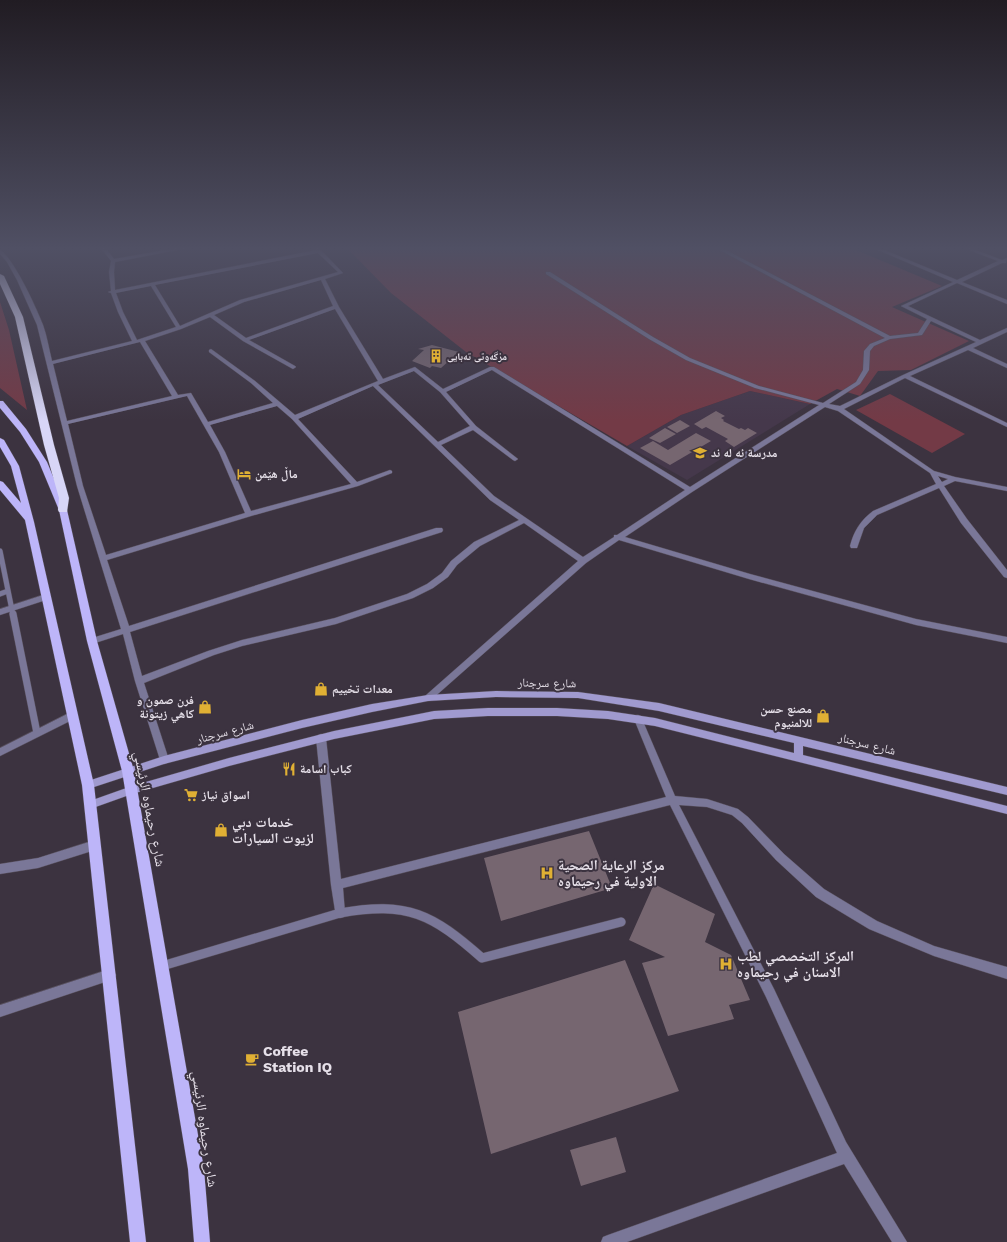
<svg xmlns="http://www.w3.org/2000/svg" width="1007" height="1242" viewBox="0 0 1007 1242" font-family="'Work Sans','Noto Naskh Arabic',sans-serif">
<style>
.built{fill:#45384b}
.green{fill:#733a46}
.building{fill:#766670}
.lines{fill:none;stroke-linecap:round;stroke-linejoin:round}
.lane-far2-casing{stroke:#574f5b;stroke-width:6}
.lane-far1-casing{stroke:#574f5b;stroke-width:8}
.lane-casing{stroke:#574f5b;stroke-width:10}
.street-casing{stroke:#574f5b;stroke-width:1}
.secondary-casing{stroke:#574f5b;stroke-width:1}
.primary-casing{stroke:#574f5b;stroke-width:1}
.highway-casing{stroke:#574f5b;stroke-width:1}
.lane-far2{stroke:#7a7798;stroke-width:5}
.lane-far1{stroke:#7a7798;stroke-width:7}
.lane{stroke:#7a7798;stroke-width:9}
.street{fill:#7a7798;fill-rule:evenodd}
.secondary{fill:#a09acf;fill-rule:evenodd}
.primary{fill:#bdb5f9;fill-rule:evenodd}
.highway{fill:#d8d6f7;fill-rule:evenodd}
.labels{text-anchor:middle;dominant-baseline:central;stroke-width:4;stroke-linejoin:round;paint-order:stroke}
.far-poi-label{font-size:10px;font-weight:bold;fill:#e6e0e9;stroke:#3c3340;text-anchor:start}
.poi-label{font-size:12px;font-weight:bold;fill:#e6e0e9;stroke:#3c3340;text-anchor:start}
.street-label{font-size:12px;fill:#e6e0e9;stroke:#3c3340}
.near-street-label{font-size:14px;fill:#e6e0e9;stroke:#3c3340}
.near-poi-label{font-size:14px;font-weight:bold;fill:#e6e0e9;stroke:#3c3340;text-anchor:start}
</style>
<rect width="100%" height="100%" fill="#3c3340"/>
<path class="built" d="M750,391l60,13 -123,76 -60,-34 54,-31z"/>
<path class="green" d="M346,247h503l93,39 -50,21 77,34 -58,29 -33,1 -18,25 -23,-7 -27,15 -60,-13 -69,24 -54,31 -161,-94 -75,-59z
M0,302l9,28 18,80 -27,-22z
M890,394l75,40 -33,19 -76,-43z"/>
<path class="building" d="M432,345l27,7 -18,16 -9,-2 -2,2 -18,-7 12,-11 -6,-1z
M716,411l9,5 -4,2 3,2 -1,1 16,8 2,-1 4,2 3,-2 9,5 -23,14 -9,-6 3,-2 -22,-12 -4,2 -8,-5z
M680,420l10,6 -13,7 -10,-6z
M665,428l11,6 -16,9 -11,-5z
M696,433l15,8 -41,24 -30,-17 13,-7 15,9z
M589,831l23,57 -111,33 -17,-63z
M654,884l61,30 -10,28 26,13 19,45 -21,5 5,14 -66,17 -26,-73 23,-6 -36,-17z
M625,960l54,131 -188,63 -33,-142z
M616,1137l10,35 -45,14 -11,-36z"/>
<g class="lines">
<g class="lane-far2-casing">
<path id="lane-far2" d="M0,551l13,64
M0,594l8,-3"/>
</g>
<g class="lane-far1-casing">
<path id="lane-far1" d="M13,614l24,119"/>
</g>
<g class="lane-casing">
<path id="lane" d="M162,966l178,-53c68,-12 92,1 142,45l139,-36"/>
</g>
<g class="street-casing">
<path id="street" d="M100,247h5l9,12 68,-12h11l-78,15 -1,10 1,18 201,-40 -3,-3h5l25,26 -18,6 14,28 44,72 32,-12 28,22 47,-22h4l196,120 129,-82 -64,-17 -69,-28 -37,-21 -103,-65v-2h4l103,65 37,21 69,28 64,17 33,-21 7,-12 1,-19 6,-7 15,-6 -171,-91h6l170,89 28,-3 9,-14 -26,-13 52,-24 -82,-35h6l80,33 41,-19 -37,-14h7l34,13 5,-2 -1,5h-4l-40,19 45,18v4l-50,-21 -49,23 72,34 27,-12v4l-34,16 34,16v4l-39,-18 -58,26 97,47v4l-102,-49 -61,31 90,62 21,6 52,10v4l-52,-10 -11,5 23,33 40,51v8l-3,-1 -43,-54 -22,-35 -62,27 -13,13 -7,20h-6l-1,-2c4,-15 10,-25 23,-35l63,-27 -6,-11 -92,-62 -13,-4 -133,85 -67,45 125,37 166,45 91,18v6l-91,-18 -167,-46 -130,-39 -33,23 -155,137 -3,1 -3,-1 -1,-2 1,-2 153,-135 -54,-38 -44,23 -23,19 -9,12 -15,11 -20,10 -77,26 -94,22 -28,9 -70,28 25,77 -2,3 -3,1 -3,-1 -26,-82 -12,-47 -31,10 -3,-1 -1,-2 1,-2 32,-10 -44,-143 -40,-161 -20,-45 -10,-18 -7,-8v-4c13,7 37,59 43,75 4,11 6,24 9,36l80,-20 -14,-29 -7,-19 -3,-1 3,-1 -2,-19 2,-11zM318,253l20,19 -98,28 -60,26 -25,-41zM321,280l12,26 -87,32 -32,-23 30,-13zM151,286l25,41 -39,13 -14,-28 -7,-19zM335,309l43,72 -83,34 -40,-34 -44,-32 -2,1v2l42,31 22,20 -65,19 -17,-29 -13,2 -33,-54 36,-12 29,-12 33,24 50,28 3,-2 -1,-1 -46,-26zM931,321l45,21 -73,33 -63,31 -11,-2 31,-20 9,-14 1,-19 4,-5 16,-7 32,-4zM140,342l32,54 -105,25 -14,-57zM492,370l193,120 -68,45h-3v2l-31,20 -89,-61 -53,-51 32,-15 40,30 2,1 3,-2 -42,-33 -30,-34zM414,371l26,21 30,34 -32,16 -60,-57zM373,386l117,114 29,20 -45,22 -23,19 -9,12 -15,11 -20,10 -72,24 -93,22 -34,11 -66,25 -12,-44 312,-100 1,-2 -1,-2h-6l-307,98 -22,-66 144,-44 107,-30 34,-13v-2l-2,-1 -33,12 -59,-63zM187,396l32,56 26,61 -139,42 -23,-69 -15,-62zM277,406l15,13 59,65 -100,27 -26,-59 -15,-27zM938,476l10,3 -6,3z
M46,594l3,1 1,2 -1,2 -49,16v-6z
M73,711l3,1 1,3 -1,3 -76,38v-8z
M638,715l3,1 1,3 33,77 32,3 31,10 10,8 36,37 40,35 53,32 57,25 73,21v12l-73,-23 -65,-27 -53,-32 -40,-37 -34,-37 -10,-8 -25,-8 -28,-2 95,184 72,153 61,100h-15l-48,-78 -217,78h-26l2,-5 5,-2 229,-82 -71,-156 -96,-192 -327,83 2,25 -1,4 -4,1 -4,-1 -5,-32 -15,-147 2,-3 3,-1 3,1 2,3 15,141 325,-82 -32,-78 1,-3z
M95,840l4,2 1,3 -1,3 -4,2 -57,18 -38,6v-10l38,-6z
M110,969l4,2 2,4 -2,4 -114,38v-12z"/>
</g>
<g class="secondary-casing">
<path id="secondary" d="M496,691l82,1 81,11 348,84v8l-204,-49v9l204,51v8l-352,-88 -47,-7 -51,-3h-69l-54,3 -100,20 -105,27 -97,28 -42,15 -3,-1 -2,-3 2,-3 45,-16 97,-28 105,-27 100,-20 54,-3h69l51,3 47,7 139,35v-10l-135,-32 -81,-13 -82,-1 -68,4 -56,11 -70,16 -138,36 -76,25 -3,-1 -2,-3 2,-3 3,-1 76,-25 138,-36 70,-16 56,-9z"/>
</g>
<g class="primary-casing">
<path id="primary" d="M0,401h3l23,28 21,33 20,48 30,131 37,130 70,398 6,73h-16l-6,-73 -66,-398 -35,-130 -28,-131 -20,-48 -19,-30 -20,-24z
M0,438l4,2 15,26 15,56 60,263 52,457h-16l-48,-457 -57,-265 -25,-30v-9l3,1 18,21 -10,-37 -11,-19z"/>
</g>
<g class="highway-casing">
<path id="highway" d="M0,274l4,2 19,41 31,128 15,53 -2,14h-8l-1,-2 1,-12 -15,-53 -29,-128 -15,-33z"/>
</g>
<use href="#lane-far2" class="lane-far2"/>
<use href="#lane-far1" class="lane-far1"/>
<use href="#lane" class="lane"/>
<use href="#street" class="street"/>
<use href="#secondary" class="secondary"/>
<use href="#primary" class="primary"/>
<use href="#highway" class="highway"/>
</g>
<linearGradient id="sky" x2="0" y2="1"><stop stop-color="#211c23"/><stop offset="0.59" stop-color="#505064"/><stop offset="1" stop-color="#505064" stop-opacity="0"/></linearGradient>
<rect width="1007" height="421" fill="url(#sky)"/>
<defs>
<g id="building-bare" transform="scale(1.08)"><path d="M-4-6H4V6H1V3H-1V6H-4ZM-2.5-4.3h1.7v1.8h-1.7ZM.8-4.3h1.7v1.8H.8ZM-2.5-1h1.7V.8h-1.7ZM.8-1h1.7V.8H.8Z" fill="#e0b034" stroke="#3c3340" stroke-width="2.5" paint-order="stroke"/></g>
<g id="school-bare" transform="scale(1.08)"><path d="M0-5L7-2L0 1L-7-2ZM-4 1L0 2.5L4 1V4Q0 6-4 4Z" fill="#e0b034" stroke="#3c3340" stroke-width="2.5" paint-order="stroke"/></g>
<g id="hotel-bare" transform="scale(1.08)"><path d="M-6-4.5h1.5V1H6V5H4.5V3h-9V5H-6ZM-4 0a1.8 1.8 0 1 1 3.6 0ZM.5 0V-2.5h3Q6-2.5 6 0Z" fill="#e0b034" stroke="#3c3340" stroke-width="2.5" paint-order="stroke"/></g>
<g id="shop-bare" transform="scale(1.08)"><path d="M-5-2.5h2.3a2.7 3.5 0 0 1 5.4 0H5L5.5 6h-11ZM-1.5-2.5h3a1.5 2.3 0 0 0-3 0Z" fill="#e0b034" stroke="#3c3340" stroke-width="2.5" paint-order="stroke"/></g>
<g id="restaurant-bare" transform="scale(1.08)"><path d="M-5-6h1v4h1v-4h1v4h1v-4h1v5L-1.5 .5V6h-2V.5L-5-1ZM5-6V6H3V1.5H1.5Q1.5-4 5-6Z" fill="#e0b034" stroke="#3c3340" stroke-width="2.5" paint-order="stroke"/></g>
<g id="supermarket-bare" transform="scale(1.08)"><path d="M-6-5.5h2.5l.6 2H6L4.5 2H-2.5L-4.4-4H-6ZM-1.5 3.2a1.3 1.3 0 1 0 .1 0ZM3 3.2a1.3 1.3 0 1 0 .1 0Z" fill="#e0b034" stroke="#3c3340" stroke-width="2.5" paint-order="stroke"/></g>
<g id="hospital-bare" transform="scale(1.08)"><path d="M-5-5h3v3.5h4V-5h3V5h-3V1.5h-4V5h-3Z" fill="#e0b034" stroke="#3c3340" stroke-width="2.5" paint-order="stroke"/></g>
<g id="cafe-bare" transform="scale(1.08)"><path d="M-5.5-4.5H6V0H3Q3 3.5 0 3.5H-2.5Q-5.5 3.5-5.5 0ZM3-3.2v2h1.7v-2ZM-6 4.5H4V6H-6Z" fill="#e0b034" stroke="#3c3340" stroke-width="2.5" paint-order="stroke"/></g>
</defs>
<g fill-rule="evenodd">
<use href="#building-bare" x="436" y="356"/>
<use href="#school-bare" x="700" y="453"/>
<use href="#hotel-bare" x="244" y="474"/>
<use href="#shop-bare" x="321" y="689"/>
<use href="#shop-bare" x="205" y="707"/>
<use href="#shop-bare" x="823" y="716"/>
<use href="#restaurant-bare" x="289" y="769"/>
<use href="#supermarket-bare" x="191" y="795"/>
<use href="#shop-bare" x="221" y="830"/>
<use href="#hospital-bare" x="547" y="873"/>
<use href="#hospital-bare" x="726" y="964"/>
<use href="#cafe-bare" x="252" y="1059"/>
</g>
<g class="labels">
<g class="far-poi-label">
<text x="447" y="356">مزگەوتی تەبایی</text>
</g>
<g class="poi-label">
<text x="711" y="453">مدرسة ئه له ند</text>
<text x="255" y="474">ماڵ هێمن</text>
<text x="332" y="689">معدات تخييم</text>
<text x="194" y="700" text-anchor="end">فرن صمون و<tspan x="194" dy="14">كاهي زيتونة</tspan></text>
<text x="812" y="709" text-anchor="end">مصنع حسن<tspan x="812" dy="14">للالمنيوم</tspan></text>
<text x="300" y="769">كباب اسامة</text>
<text x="202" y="795">اسواق نياز</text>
</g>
<g class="street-label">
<text transform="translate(547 683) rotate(1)">شارع سرجنار</text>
<text transform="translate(225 732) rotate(-15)">شارع سرجنار</text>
<text transform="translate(867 744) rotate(14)">شارع سرجنار</text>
</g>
<g class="near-street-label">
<text transform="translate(150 809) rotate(79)">شارع رحيماوه الرئيسي</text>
<text transform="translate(205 1129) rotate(82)">شارع رحيماوه الرئيسي</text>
</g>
<g class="near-poi-label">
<text x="232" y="822">خدمات دبي<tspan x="232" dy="16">لزيوت السيارات</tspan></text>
<text x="558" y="865">مركز الرعاية الصحیة<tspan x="558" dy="16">الاولية في رحيماوه</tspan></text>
<text x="737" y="956">المركز التخصصي لطب<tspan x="737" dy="16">الاسنان في رحيماوه</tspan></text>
<text x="263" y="1051">Coffee<tspan x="263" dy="16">Station IQ</tspan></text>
</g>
</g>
</svg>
